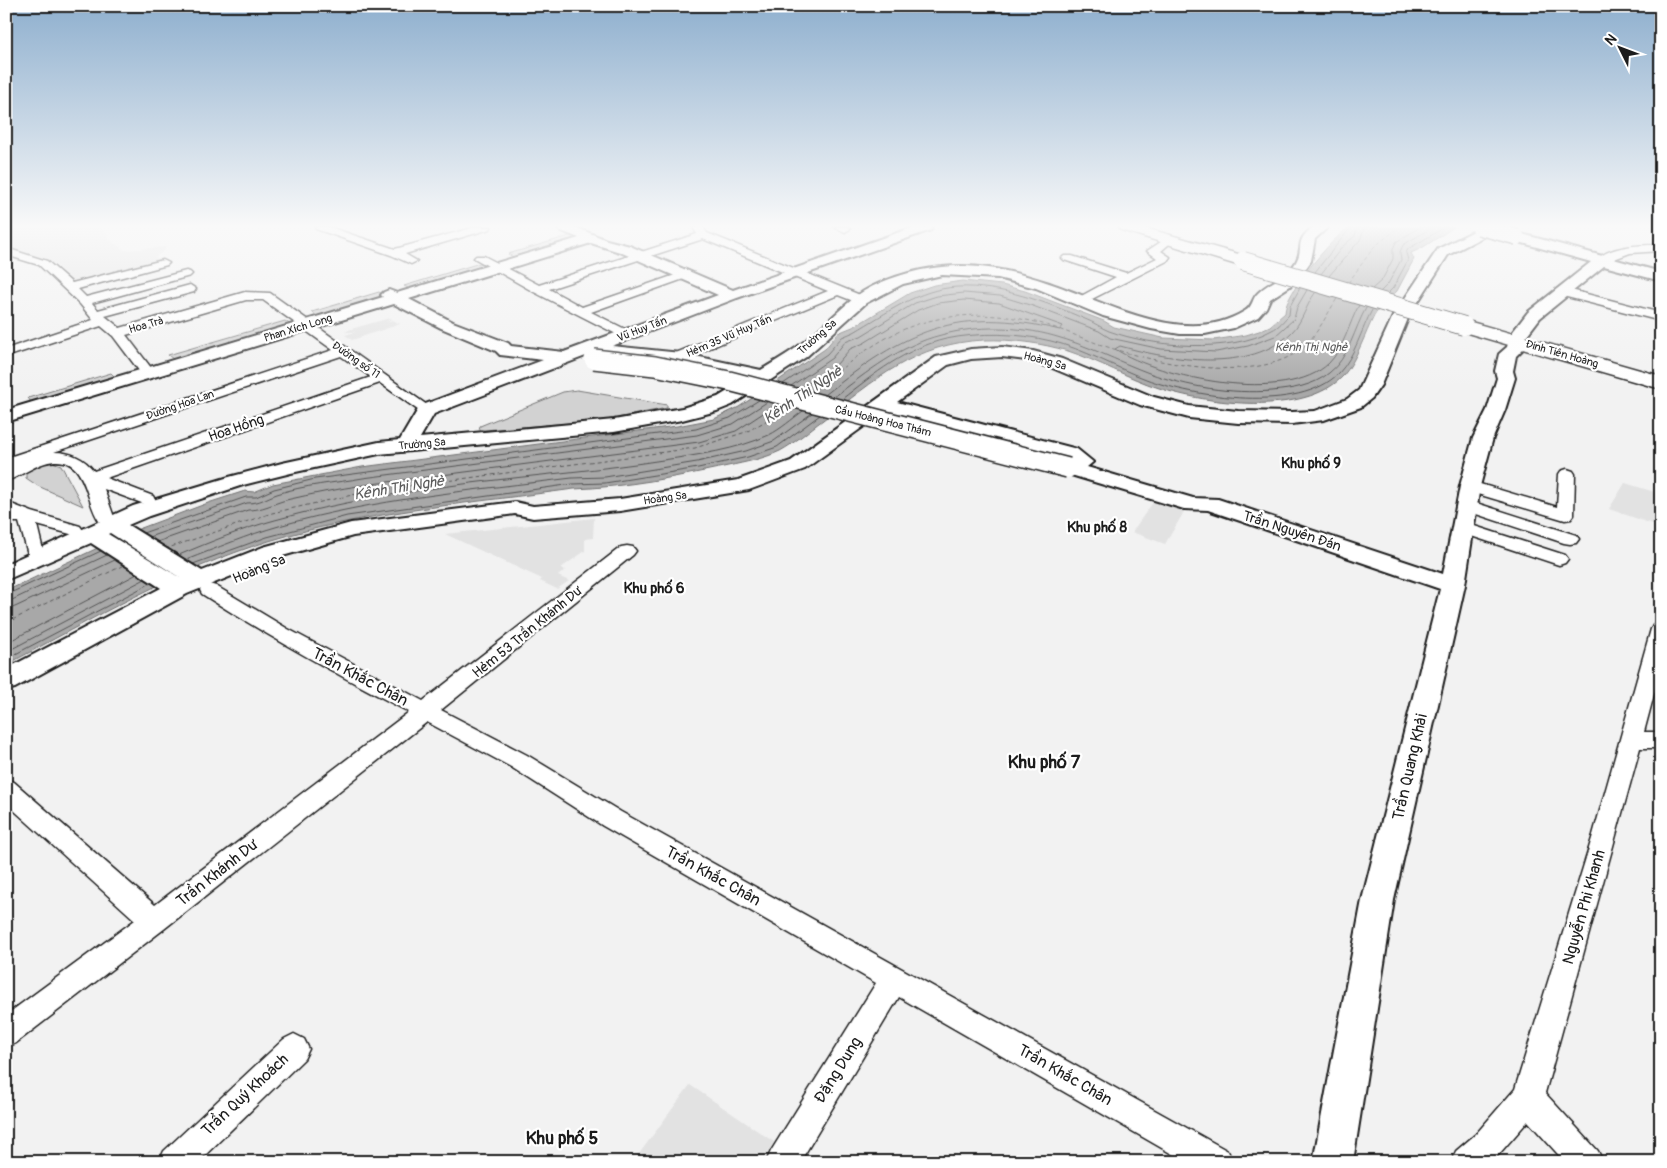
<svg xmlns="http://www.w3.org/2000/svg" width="1667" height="1168" viewBox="0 0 1667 1168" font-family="Pangolin,sans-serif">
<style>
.built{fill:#e2e2e2}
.green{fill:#d2d2d2;stroke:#777}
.water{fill:#a8a8a8;stroke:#707070}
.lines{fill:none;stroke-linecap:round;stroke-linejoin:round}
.shore{stroke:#545454;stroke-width:1}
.ferry{stroke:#5b5b5b;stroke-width:1;stroke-dasharray:4 3;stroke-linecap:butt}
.minor-casing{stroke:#1c1c1c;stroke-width:3}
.tertiary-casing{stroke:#1c1c1c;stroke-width:4}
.primary-casing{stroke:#1c1c1c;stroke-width:3}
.minor{fill:#fff;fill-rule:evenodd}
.tertiary{fill:#fff;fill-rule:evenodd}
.primary{fill:#fff;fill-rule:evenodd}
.tertiary-bridge-far1-casing{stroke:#1c1c1c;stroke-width:18;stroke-linecap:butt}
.tertiary-bridge-casing{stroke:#1c1c1c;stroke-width:22;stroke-linecap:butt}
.primary-bridge-casing{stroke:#1c1c1c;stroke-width:20;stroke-linecap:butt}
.tertiary-bridge-far1{stroke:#fff;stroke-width:15}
.tertiary-bridge{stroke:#fff;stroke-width:19}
.primary-bridge{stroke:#fff;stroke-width:18}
.labels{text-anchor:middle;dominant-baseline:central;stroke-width:4.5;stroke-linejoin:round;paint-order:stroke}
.far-street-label{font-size:11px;fill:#1c1c1c;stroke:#fff}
.far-water-label{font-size:12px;font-style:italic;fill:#5b5b5b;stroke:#fff}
.street-label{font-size:14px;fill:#1c1c1c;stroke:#fff}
.water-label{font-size:15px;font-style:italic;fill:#5b5b5b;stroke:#fff}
.neighbourhood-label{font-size:15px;font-weight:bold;fill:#1c1c1c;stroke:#fff}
.near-street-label{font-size:16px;fill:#1c1c1c;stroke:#fff}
.near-neighbourhood-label{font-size:18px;font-weight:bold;fill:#1c1c1c;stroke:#fff}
</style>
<rect width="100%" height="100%" fill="#f2f2f2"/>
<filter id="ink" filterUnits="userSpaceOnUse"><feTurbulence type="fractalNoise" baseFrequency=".02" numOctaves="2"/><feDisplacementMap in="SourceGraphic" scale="10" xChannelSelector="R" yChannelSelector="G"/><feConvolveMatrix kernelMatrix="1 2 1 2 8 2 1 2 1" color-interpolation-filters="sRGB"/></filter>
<g filter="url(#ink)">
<path class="built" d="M23,227h75l10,7v5l16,11 42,-3 -2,4 -9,6 9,3 -1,2 -81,20h-9l-18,-18 -9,-5 -40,-12v-8l6,-2 -6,-2v-4z
M390,318l2,1 -7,3 8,-2 7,4 -48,16 -7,-5 10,-3h-10l6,-3z
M1625,483l36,11v33l-52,-18z
M1156,498l25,7 3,7 -19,32 -33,-12z
M594,518l-1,20 -8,1v12l-24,17 4,2 -7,6 11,5 -12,8 -17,-8 2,-2 -97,-45z
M690,1085l84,57 -12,20h-129z"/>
<path class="green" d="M576,234l6,3 -67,21 -7,-4z
M480,263l6,4 -76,22 -6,-3z
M379,292l7,4 -68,21 -6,-5z
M285,321l6,4 -117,35 -6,-5z
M111,373l4,4 -83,26 -4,-5z
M577,390l90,15v3l-61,12 -122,10 -5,-1 1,-3 83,-34z
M52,462l9,3 22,41 -45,-20 -12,-8v-6c7,-7 16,-9 26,-10z"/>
<path class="water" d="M1349,227h105l-32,21 -11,5 3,6 -17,32 -17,16 -6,9c-9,18 -18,45 -31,60 -38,41 -136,28 -184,12 -31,-10 -60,-27 -91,-37 -28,-8 -55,-12 -84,-11 -69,3 -109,40 -161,80 -14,10 -28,23 -43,31 -17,8 -34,11 -52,15 -51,11 -102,21 -154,23 -102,14 -206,22 -305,52 -93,29 -177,78 -263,124v-74l130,-61 72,-27 37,-12 9,1 19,-8 89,-17 315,-41 37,-7 25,-12 86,-58 13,-16 17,-7 55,-33 24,-8 29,-4 39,4 23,6 79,30 10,6 49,11 51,2 32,-5 13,-4 11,-5 15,-13c0,-21 47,-74 64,-86z"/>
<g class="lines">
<path class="shore" d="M1315,272l36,-45
M1321,274l22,-28 12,-10 2,-9
M1329,276l31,-36 5,-13
M1372,289l10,-9 11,-21v-10l3,-7 24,-15
M1381,291l7,-7 13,-24 -1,-8 3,-7 30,-18
M1315,293c-9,12 -12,28 -23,39 -42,42 -121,28 -172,14l-5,3c45,29 172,56 214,14 15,-15 20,-40 30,-58
M1388,293l5,-5 15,-28 -2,-7 2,-4 37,-22
M783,384l44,-30 15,-17 12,-5c33,-19 64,-43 103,-45 44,-2 89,15 128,32 9,3 16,9 24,12 44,16 121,23 163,-1 7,-3 12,-10 17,-15l1,-9 10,-18
M791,386l41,-28 13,-16 16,-6 54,-33 22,-7 27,-3 36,3 33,10 66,25 11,7 51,11 55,3 32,-6 27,-10 19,-17 3,-12 10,-17
M801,388l35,-23 14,-16 14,-6 54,-33 20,-7 26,-3 35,3 64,23 -3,4c-104,-25 -155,1 -235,65
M834,397c33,-25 67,-52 107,-62 37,-10 77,-9 113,1 33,9 63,25 95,37 39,14 81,21 123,18 20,-2 41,-5 57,-18 20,-15 25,-44 37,-65
M842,399c32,-25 64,-51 104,-60 34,-7 72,-6 105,2 33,8 63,26 95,38 48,18 153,35 193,-6 16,-17 22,-43 33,-63
M143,533l103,-36h10l18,-8 41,-10 381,-50 34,-11 29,-18
M149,537l98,-34c14,0 18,-5 30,-9 27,-9 58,-11 86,-16l334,-43 36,-11 34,-22
M157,542l91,-32c14,0 24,-6 38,-10 26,-6 52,-11 78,-15l335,-43 37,-11 41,-27
M179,555c31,-13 63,-26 96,-35 64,-18 130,-28 196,-37 64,-8 128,-13 192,-23 35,-5 73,-10 106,-25 12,-6 23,-16 34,-24
M186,560c31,-12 61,-25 93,-34 95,-27 195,-36 293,-48l33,-1 92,-15 49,-11 28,-10 38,-28
M193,564l74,-27 80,-21 226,-32 32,-1 93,-15 50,-11 29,-10 43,-32
M6,595l95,-44
M6,601l6,-1 95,-45
M6,609l9,-2 100,-47
M6,643l131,-69
M6,652l139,-73
M6,659l145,-76"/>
<path class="ferry" d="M1348,283l26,-36 25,-20
M810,393c38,-29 75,-63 123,-73 31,-7 66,-6 98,1 23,5 45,15 68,23 50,18 156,42 202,5 16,-13 26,-35 37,-52
M165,549l107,-36 98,-22 325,-43 51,-16 47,-26
M6,623l120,-59"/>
<g class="minor-casing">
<path id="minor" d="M315,227h14l66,22 81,-22h15l-1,2 -85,25 12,7 -6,3 -20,-9 -75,-26z
M693,227h10l4,6 158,64 2,3 -6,4 -23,-9 -162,67 -5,-1 -2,-3 2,-3 157,-64 -125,-52 -154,50 33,18 99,-34h8l2,2 -2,2 -98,35 40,20 2,3 -2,3 -5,1 -92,-47 -60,-34 2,-2h8l55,29 158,-51z
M834,227h14l2,2 -5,3z
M1170,236l5,3 -14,12 9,6 -3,4 -83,42h-8l-2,-3 42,-23 -52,-17 -2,-2 2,-2h8l54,17 31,-15 -10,-7z
M1661,245v6l-31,2 -29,11 -6,-3c15,-16 46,-16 66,-16z
M6,248l41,13 25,22 91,-23 6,3 -2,2 -89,24 8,8 100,-26 4,1 2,2 -2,2 -98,27 6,7 92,-25 6,4 -2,3 -89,24 15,12 125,-36 25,1 164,117 -2,3h-10l-42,-30 -274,95 47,18 2,4 -2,4 -6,1 -43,-16 10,28 -3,4 -6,1 -6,-1c-15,-22 -12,-70 -54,-58 -14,4 -25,14 -39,18v-12l4,-2 -4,1v-10l327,-108 -70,-50h-17l-120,35 29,38 -7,4 -5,-1 -30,-40 -12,-10 -95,31v-8l87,-29 -13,-16 -41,-39 -33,-10zM341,356l30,21 -277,94c-10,-13 -23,-19 -40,-19z
M1563,288l98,25v8l-102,-26 -2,-3 2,-3z
M1567,469l6,2 2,3 -1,41 -3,4 -6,1 -101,-30 -2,-4 2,-4 6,-1 87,26 2,-33 2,-3z
M1467,500l109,35 3,4 -3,4 -6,1 -6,-1 -103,-34 -2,-4 2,-4z
M6,502l26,10 48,14 3,4 -3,4 -6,1 -37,-10 6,25 -3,4 -6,1 -6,-1 -9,-32h-10l-3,-4 3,-3 -3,-2z
M1462,522l103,33 3,4 -3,4 -6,2 -103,-34 -3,-4 3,-4z
M627,546l6,1 3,4 -3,4 -192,155 86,45 94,57 607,339 5,11h-47l-287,-165 -99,165h-34l5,-11 105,-168 -273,-157 -92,-59 -84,-45 -263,207 -148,114 -10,4v-32l129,-95 -129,-117v-23l8,2 141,123 254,-193c-71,-37 -140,-75 -207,-118l-2,-4 2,-4 7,-2 7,2 72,43 135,72 198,-154z
M1661,623v45l-17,64h17v16h-21l-95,345 53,58 5,11h-38l-37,-41 -36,41h-41l5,-11 20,-17 39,-45 78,-254 58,-206 3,-5z
M294,1034l10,5 5,10 -5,10 -106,103h-39l5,-11 120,-112z"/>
</g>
<g class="tertiary-casing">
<path id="tertiary" d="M558,227h17l32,13 23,6 103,44 181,-63h18l-1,3 -194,68 -125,48 69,7 80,17c11,-7 22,-13 32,-20 22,-15 40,-35 61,-52 21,-17 61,-29 88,-31 34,-4 72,4 104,15 59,19 138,67 199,29 8,-4 7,-13 13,-18 12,-12 29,-15 38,-31 9,-16 -3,-19 17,-35h15l-13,12 -4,22 -10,14 -11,11 -20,13 -4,9 -8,9 -24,11 -29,6h-25l-29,-5 -48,-13 -67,-28 -38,-10 -56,-3 -39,9 -37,19 -60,54 -74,48 -15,6 -35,9 -68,12 -235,22 -88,19 -48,12 -94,31 -21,9 74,46 61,-24 88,-24 164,-21 18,4 87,-7 118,-19 53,-19 145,-104 35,-8 31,-2 31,4 29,8 92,38 35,9 49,5 54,1 23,-1 32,-12 12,-9 34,-74 45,-67 44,-22h15l-1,3 -48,25 -39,61 -28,69 -9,13 -11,9 -37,13 -32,4 -54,-1 -49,-5 -49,-13 -90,-38 -24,-7 -24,-3 -31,2 -23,6 -51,37 180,47 16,13 -6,5 106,31 25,1 225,75 17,-88 13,-48 14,-28 10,-32 -2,-7 4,-17 8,-7 4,-13 17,-22 63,-50 -79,-22 -2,-3 2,-3h10l139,38v9l-57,-15 -64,52 -13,17 -4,14 -7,7 -3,15 2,7 -10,32 -12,28 -13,48 -15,99 -71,315 -41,262h-40l49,-262 78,-311 -232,-79 -24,-1 -123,-37 -3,-4 3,-4 9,-2 -7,-5 -178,-46 -80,58 -56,21 -129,21 -87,7 -18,-4 -162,22 -74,21 -92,37 -172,94 -9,2v-21l155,-81 -70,-45 -85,37v-16l127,-58 96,-29 53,-14 97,-21 21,-2 20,-34 123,-46 -43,-5 -4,-4 -55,-23 -47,-24 -388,118v-12l377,-113 -2,-2 3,-3 5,-2 8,3 182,-55 -20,-8zM591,243l29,9 98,43 -154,57 -53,-6 -3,-3 -55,-21 -44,-23zM591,354l69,6 89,18 -31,19 -36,11 -68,12 -194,18 14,-24zM110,533l72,46 -74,-45z"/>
</g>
<g class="primary-casing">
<path id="primary" d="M1118,227h24l107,30 2,4 -2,4h-12l-116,-35z
M1464,320l197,56v13l-204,-59 -2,-4 2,-4z"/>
</g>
<use href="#minor" class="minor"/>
<use href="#tertiary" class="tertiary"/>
<use href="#primary" class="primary"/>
<g class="tertiary-bridge-far1-casing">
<path id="tertiary-bridge-far1" d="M1479,227l38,10"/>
</g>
<g class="tertiary-bridge-casing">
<path id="tertiary-bridge" d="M594,359l61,7 74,15 339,87"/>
</g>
<g class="primary-bridge-casing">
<path id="primary-bridge" d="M1243,261l221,65"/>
</g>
<use href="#tertiary-bridge-far1" class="tertiary-bridge-far1"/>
<use href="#tertiary-bridge" class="tertiary-bridge"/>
<use href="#primary-bridge" class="primary-bridge"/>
</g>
</g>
<linearGradient id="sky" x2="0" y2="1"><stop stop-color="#8eafce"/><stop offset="0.58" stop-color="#f9f9f9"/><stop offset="1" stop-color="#f9f9f9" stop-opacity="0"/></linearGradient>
<rect width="1667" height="390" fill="url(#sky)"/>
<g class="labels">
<g class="far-street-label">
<text transform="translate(146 325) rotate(-16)">Hoa Trà</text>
<text transform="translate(298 328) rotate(-17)">Phan Xích Long</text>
<text transform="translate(642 329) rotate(-21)">Vũ Huy Tấn</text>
<text transform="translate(729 336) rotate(-23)">Hẻm 35 Vũ Huy Tấn</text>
<text transform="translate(817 337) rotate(-41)">Trường Sa</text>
<text transform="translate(1562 354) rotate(16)">Đinh Tiên Hoàng</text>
<text transform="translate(356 360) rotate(35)">Đường số 11</text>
<text transform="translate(1045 361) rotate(15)">Hoàng Sa</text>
<text transform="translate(180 405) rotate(-19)">Đường Hoa Lan</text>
<text transform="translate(883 421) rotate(14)">Cầu Hoàng Hoa Thám</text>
<text transform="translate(422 444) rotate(-5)">Trường Sa</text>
<text transform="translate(665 498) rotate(-8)">Hoàng Sa</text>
</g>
<g class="far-water-label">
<text x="1311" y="347">Kênh Thị Nghè</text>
</g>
<g class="street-label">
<text transform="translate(236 428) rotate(-19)">Hoa Hồng</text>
<text transform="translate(1292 531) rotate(18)">Trần Nguyên Đán</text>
<text transform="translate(259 569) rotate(-22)">Hoàng Sa</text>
<text transform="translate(527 632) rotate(-39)">Hẻm 53 Trần Khánh Dư</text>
</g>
<g class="water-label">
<text transform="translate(803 395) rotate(-34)">Kênh Thị Nghè</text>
<text transform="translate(399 488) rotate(-9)">Kênh Thị Nghè</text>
</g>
<g class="neighbourhood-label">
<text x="1311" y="463">Khu phố 9</text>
<text x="1097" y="527">Khu phố 8</text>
<text x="654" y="588">Khu phố 6</text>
</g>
<g class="near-street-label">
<text transform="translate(360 677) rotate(28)">Trần Khắc Chân</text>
<text transform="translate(1410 767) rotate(-77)">Trần Quang Khải</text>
<text transform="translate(217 873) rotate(-38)">Trần Khánh Dư</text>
<text transform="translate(713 876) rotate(29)">Trần Khắc Chân</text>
<text transform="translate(1584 907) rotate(-74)">Nguyễn Phi Khanh</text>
<text transform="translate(838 1070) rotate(-58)">Đặng Dung</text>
<text transform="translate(1065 1075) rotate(30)">Trần Khắc Chân</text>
<text transform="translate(245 1095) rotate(-43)">Trần Quý Khoách</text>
</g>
<g class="near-neighbourhood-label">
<text x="1044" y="762">Khu phố 7</text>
<text x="562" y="1138">Khu phố 5</text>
</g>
</g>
<rect width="1667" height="1168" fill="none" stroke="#fff" stroke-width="25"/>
<rect x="12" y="12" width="1642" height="1143" fill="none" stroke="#1c1c1c" stroke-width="2" filter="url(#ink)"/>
<g transform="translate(1620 48) rotate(312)" stroke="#ffffff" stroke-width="4" paint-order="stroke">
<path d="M0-4L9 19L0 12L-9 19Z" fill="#1c1c1c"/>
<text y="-8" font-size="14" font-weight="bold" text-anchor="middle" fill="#1c1c1c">N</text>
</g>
</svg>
